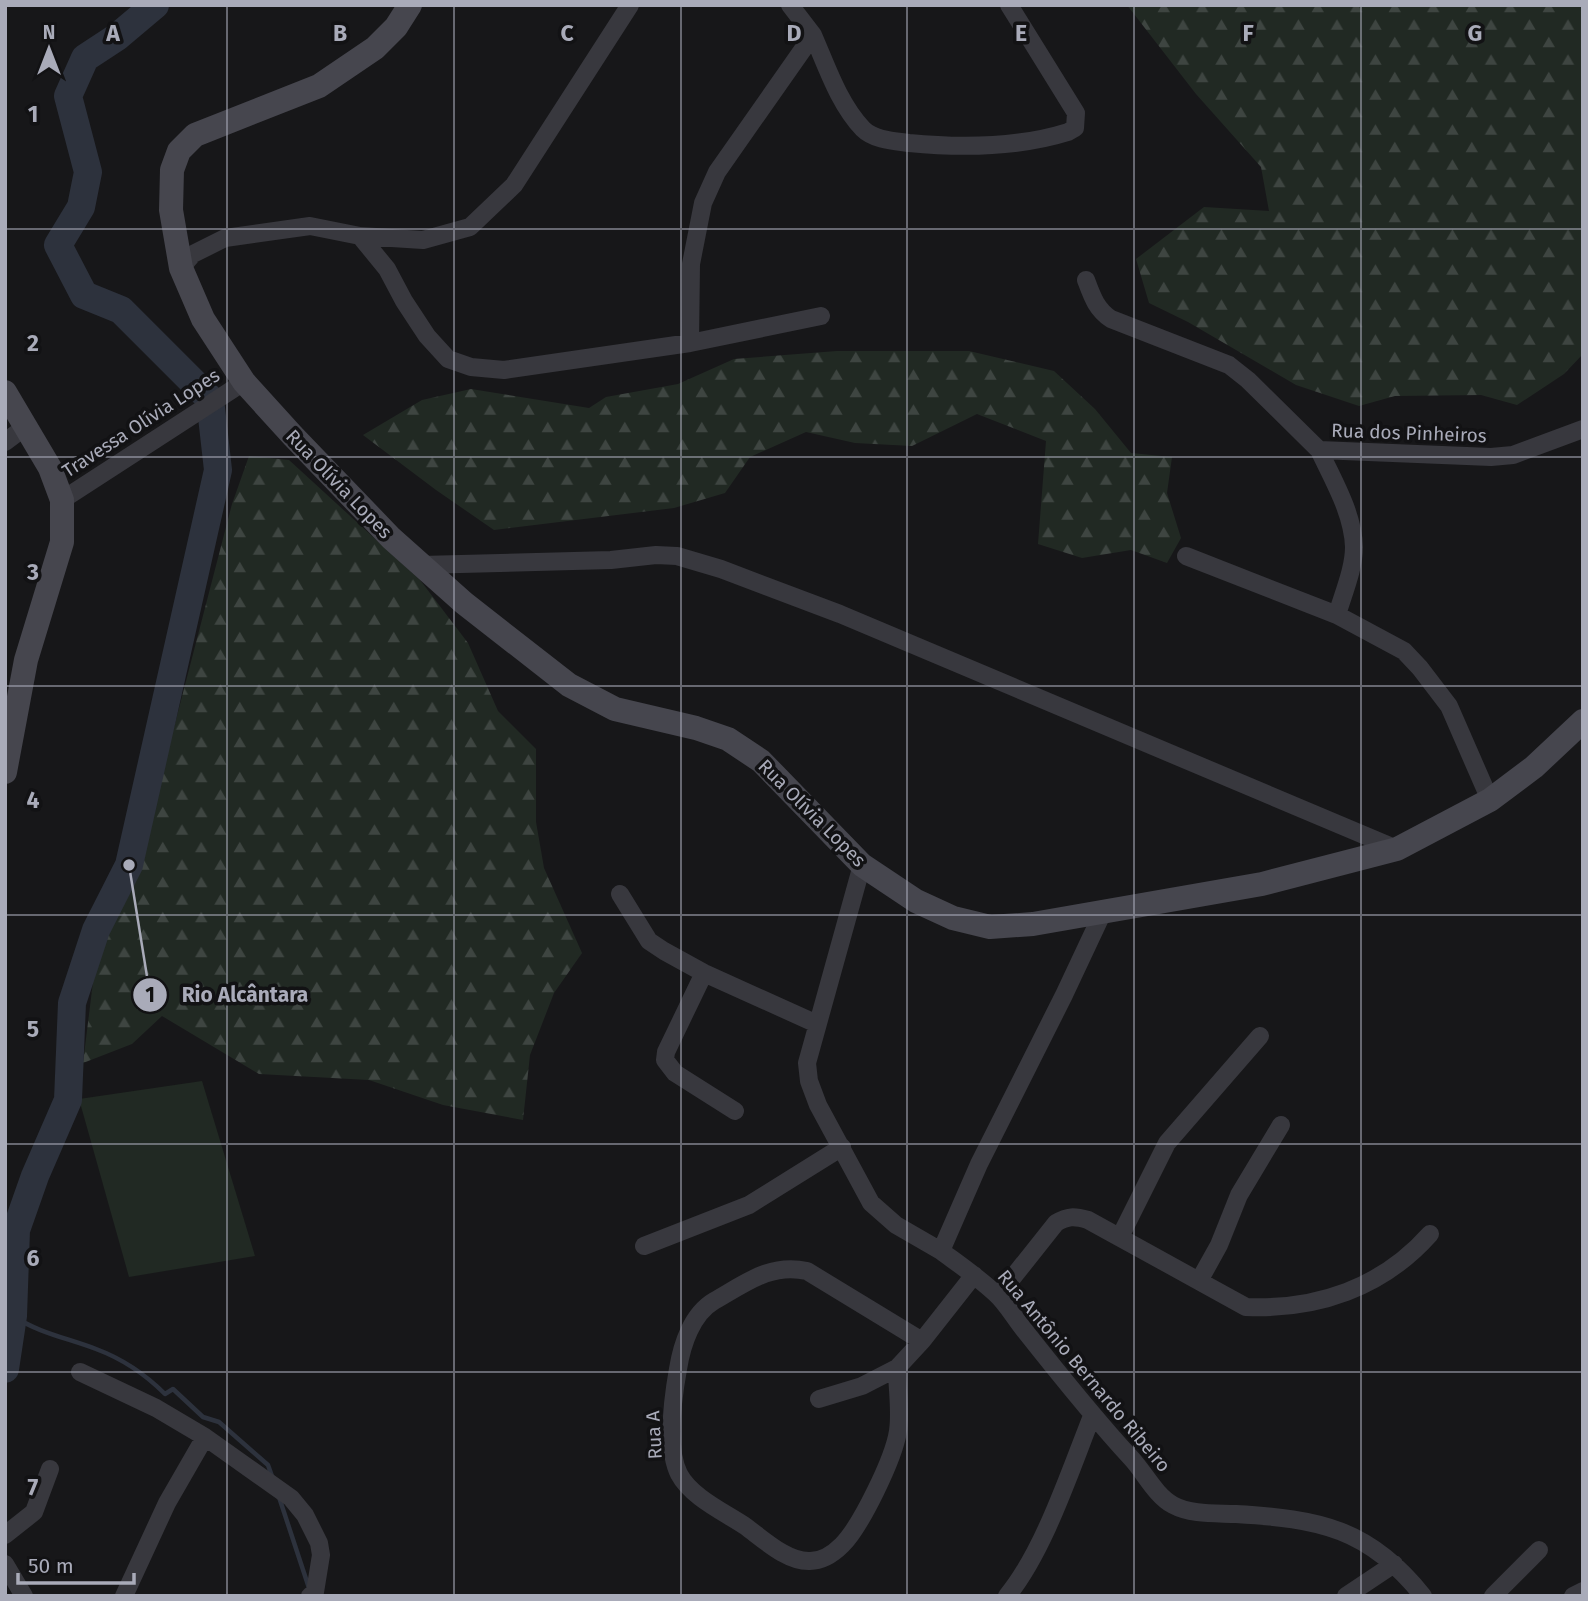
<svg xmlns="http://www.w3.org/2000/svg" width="1588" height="1601" viewBox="0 0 1588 1601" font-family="'Fira Sans',sans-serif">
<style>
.forest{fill:url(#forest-firs)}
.pitch{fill:#212923}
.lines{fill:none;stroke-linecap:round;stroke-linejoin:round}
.stream{stroke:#2d323d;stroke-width:4.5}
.river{stroke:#2d323d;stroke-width:28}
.street{stroke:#38383e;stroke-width:18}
.secondary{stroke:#46464e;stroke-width:24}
.grid{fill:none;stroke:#a9abb9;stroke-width:2;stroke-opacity:0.55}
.labels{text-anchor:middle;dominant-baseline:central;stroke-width:7;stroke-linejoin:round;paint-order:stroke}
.street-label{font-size:19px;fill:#a9abb9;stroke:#121214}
.grid-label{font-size:23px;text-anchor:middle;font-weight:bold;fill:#a9abb9;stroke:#121214;stroke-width:7;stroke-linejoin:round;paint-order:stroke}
.leader{fill:none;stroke:#a9abb9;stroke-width:2.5}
.callout-dot{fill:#a9abb9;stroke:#121214;stroke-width:2.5}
.mark-label{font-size:21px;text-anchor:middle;font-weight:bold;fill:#111}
.callout-label{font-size:21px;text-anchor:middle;font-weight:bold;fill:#a9abb9;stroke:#121214;stroke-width:7;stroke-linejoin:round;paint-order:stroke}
</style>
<defs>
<pattern id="forest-firs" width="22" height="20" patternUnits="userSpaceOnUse" patternTransform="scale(1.75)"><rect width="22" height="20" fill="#212923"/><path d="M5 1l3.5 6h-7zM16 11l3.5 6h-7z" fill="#3e4541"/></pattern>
</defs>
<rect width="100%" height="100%" fill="#171719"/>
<path class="forest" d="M1127,5h456v349l-19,20 -47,31 -36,-10 -86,1 -36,10 -63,-21 -108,-63 -39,-19 -13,-44 68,-52 65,4 -8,-44 -65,-73z
M837,351h132l85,20 41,38 36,44 41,4 -5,36 14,45 -14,25 -36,-13 -49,8 -44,-14 8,-103 -69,-27 -65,32 -57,-3 -49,-11 -56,25 -25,36 -51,15 -180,22 -58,-40 -73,-55 59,-35 49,-11 118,19 17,-11 72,-13 56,-25z
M249,456l40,4 131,120 48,63 30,68 38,38v73l8,46 38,85 -28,40 -24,62 -7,65 -80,-15 -74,-25 -110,-6 -97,-58 -30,28 -49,19 12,-97 43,-100 94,-362z"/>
<path class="pitch" d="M202,1081l53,175 -126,21 -50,-178z"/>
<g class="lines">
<path class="stream" d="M13,1316c26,17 54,22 83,33 27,10 49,25 69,45l8,-5 30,28 16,5 49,43 5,14
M279,1497l30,91"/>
<path class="river" d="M5,1369l8,-53 3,-86 19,-54 33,-76 4,-97 24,-73 33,-65 89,-395 -8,-71 -89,-89 -37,-15 -26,-50 23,-38 7,-35 -20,-76 17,-38 32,-21 38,-32"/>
<path class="street" d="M813,35c14,32 26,69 50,94 11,11 31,12 46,14 52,5 108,5 159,-11l7,-4 1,-15 -67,-108
M360,236l63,4 47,-13 44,-42 116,-180
M181,268l12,-14 32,-16 85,-12 50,10 27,33 17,32 23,35 21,23 23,8 33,3 186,-27 131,-27
M1086,280c6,16 10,29 25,39l118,46 19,15 71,70 172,7 22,-2 70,-26
M690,343l1,-79 12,-61 14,-31 96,-137 -23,-30
M5,442l20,-15
M1319,450c14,30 34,63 35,97 0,22 -11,47 -17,68
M62,500l182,-118
M1186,556l151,59 67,36 16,17 29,38 41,94
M421,565l190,-5 45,-5 21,1 44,13 119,45 557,235
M862,865l-55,198 2,18 9,24 53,98 25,22 45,26
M620,894l29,47 15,10 40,22 113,51
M1103,912l-39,83 -85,169 -38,87c19,14 38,27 55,43 11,10 19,25 29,37 34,43 69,87 106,127 14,15 24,37 42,47 18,10 44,8 63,9 83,5 133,14 187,82
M704,973l-38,79 -1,8 10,13 60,38
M1120,1237l47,-94 93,-107
M644,1246l105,-41 93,-58
M1199,1281l20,-36 20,-50 42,-70
M998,1296l58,-73c12,-7 18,-7 32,-3l158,87c71,3 136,-19 184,-73
M922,1341l-115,-70c-37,-8 -61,12 -93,30 -22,13 -32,43 -36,68 -5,28 -12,79 1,105 12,23 45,38 66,52 18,13 42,36 65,35 12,0 23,-7 32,-16 19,-19 52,-87 56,-114 3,-20 -1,-43 -1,-63l25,-27 52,-66
M80,1372l76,36 49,29 86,61 14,17 14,28 2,12 -6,37 -5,4
M819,1399l43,-13 35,-18
M5,1535l29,-23 16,-43
M5,1564l19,32
M124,1596l43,-93 38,-66
M1007,1596c37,-45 63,-125 85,-180
M1346,1596l48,-32
M1493,1596l46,-46
M1573,1596l10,-5"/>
<path class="secondary" d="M410,5l-14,22 -21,21 -56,38 -124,49 -16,16 -7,19 -1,40 10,58 22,51 41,63 49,54 98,102 73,65 105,82 46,24 81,19 32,11 33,22 101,104 54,36 37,17 37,9 43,-3 229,-40 135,-35 93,-49 44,-33 49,-46
M5,392l45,76 12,32v42l-36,118 -21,112"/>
</g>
<path class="grid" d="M227,5v1591M454,5v1591M681,5v1591M907,5v1591M1134,5v1591M1361,5v1591M5,229h1578M5,457h1578M5,686h1578M5,915h1578M5,1144h1578M5,1372h1578"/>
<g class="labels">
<g class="street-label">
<text transform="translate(141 423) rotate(-33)">Travessa Olívia Lopes</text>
<text transform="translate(1409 433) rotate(2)">Rua dos Pinheiros</text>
<text transform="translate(339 484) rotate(46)">Rua Olívia Lopes</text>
<text transform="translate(812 813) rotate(45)">Rua Olívia Lopes</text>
<text transform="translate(1084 1371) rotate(50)">Rua Antônio Bernardo Ribeiro</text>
<text transform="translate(654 1435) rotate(-93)">Rua A</text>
</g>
</g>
<g class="grid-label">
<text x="113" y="41">A</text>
<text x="340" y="41">B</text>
<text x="567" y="41">C</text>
<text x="794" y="41">D</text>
<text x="1021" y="41">E</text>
<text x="1248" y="41">F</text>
<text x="1475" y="41">G</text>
<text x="33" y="122">1</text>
<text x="33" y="351">2</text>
<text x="33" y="580">3</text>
<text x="33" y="808">4</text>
<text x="33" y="1037">5</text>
<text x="33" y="1266">6</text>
<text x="33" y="1495">7</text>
</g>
<path class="leader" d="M129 865L150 995"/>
<g class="callout-dot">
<circle cx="129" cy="865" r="7"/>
<circle cx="150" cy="995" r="18"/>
</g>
<g class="mark-label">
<text x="150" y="1002">1</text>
</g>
<g class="callout-label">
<text x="245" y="1002">Rio Alcântara</text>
</g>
<rect width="1588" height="1601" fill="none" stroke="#a9abb9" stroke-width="14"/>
<g transform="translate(49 49)" stroke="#121214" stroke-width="5" paint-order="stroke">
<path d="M0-5L12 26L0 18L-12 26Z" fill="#a9abb9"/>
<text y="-10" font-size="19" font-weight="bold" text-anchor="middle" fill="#a9abb9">N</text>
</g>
<path d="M18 1573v10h116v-10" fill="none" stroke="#a9abb9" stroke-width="3.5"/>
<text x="28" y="1573" font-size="21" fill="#a9abb9" stroke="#121214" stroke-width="5" paint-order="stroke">50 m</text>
</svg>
